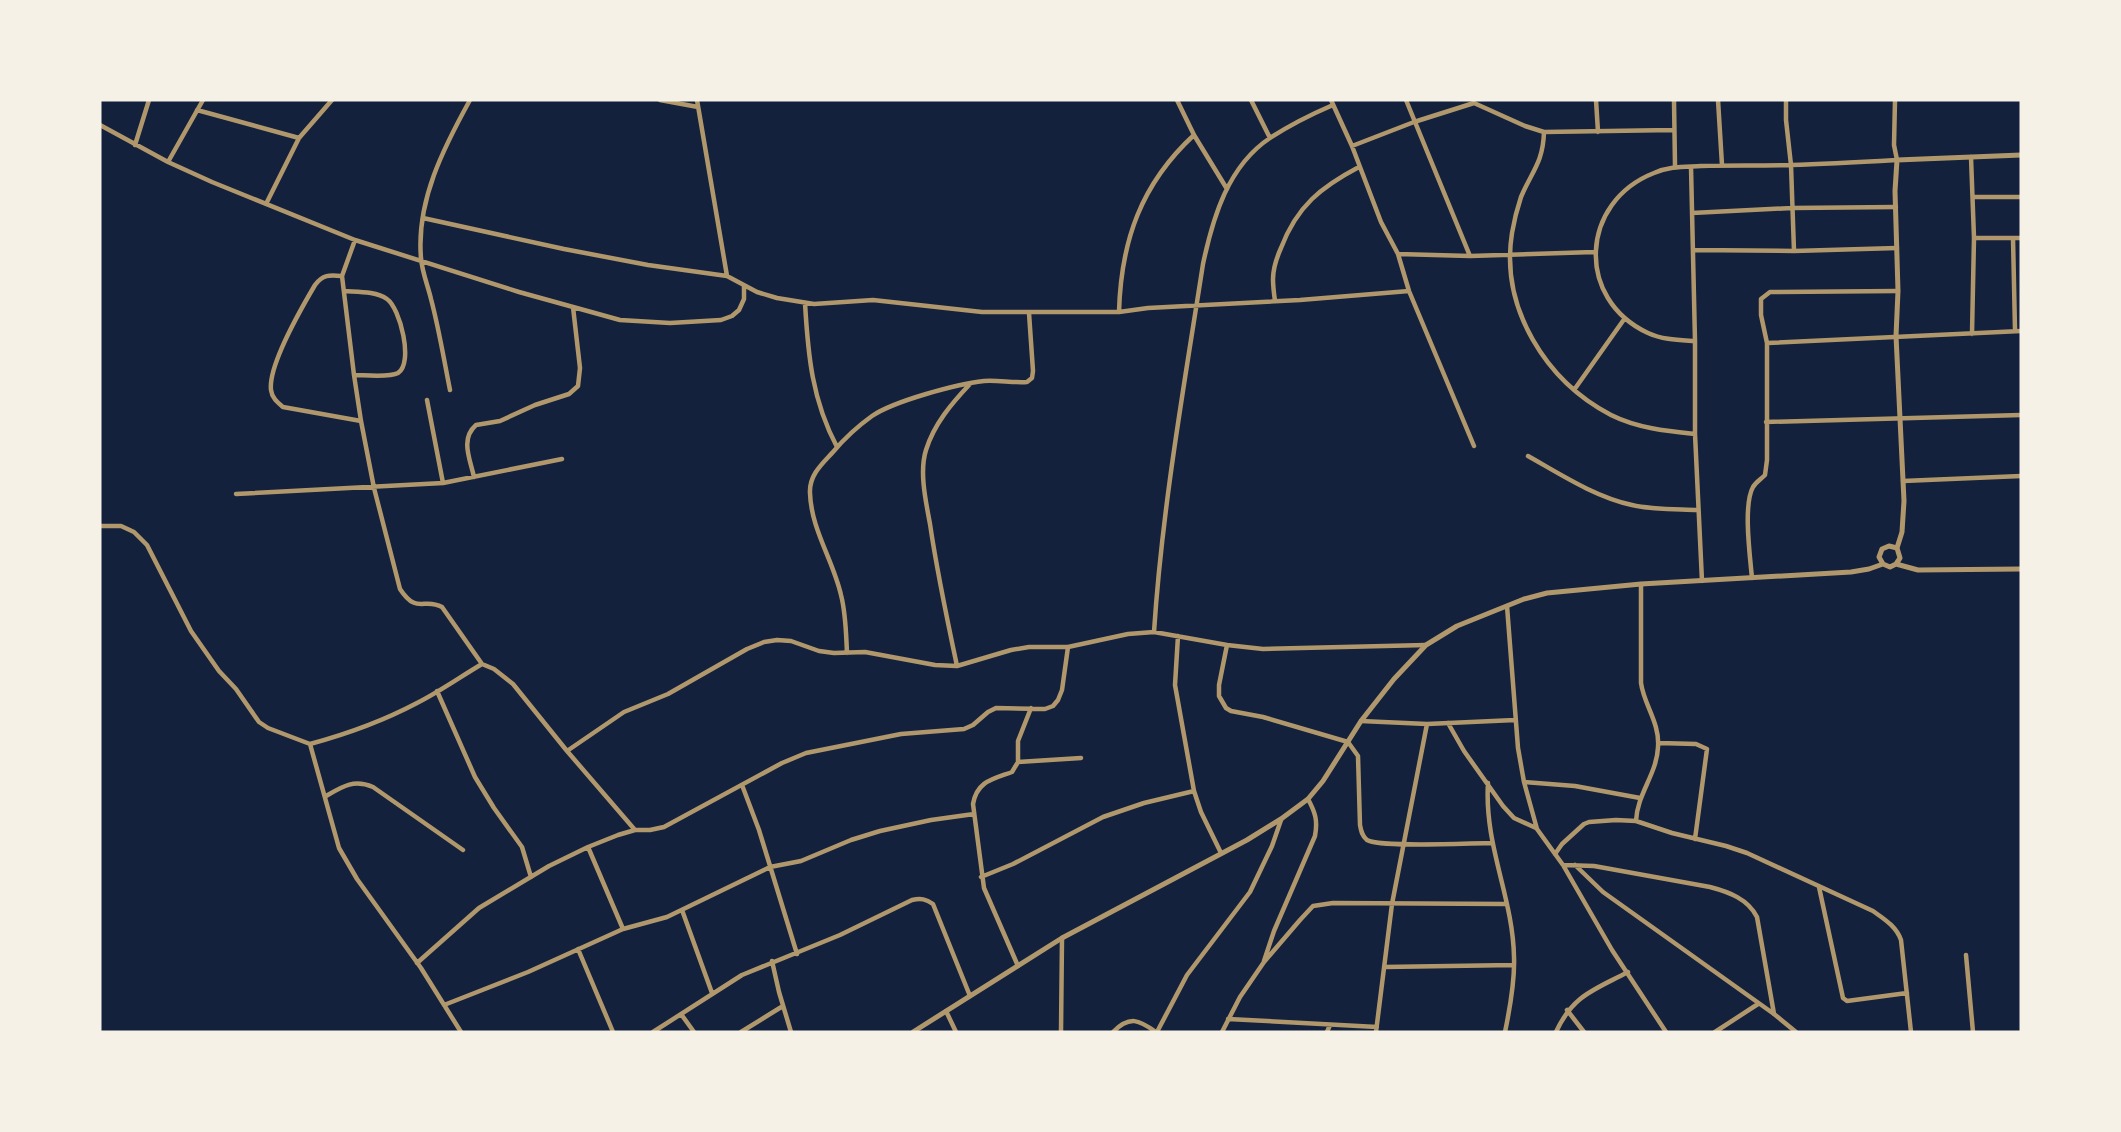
<svg xmlns="http://www.w3.org/2000/svg" width="2121" height="1132" viewBox="0 0 2121 1132" font-family="'Alegreya Sans',sans-serif">
<style>
.lines{fill:none;stroke-linecap:round;stroke-linejoin:round}
.minor{stroke:#b1986c;stroke-width:4.5}
.tertiary{stroke:#b1986c;stroke-width:5}
</style>
<rect width="100%" height="100%" fill="#14213d"/>
<g class="lines">
<path class="minor" d="M660,100l38,7
M697,100l30,176
M1177,100l17,35 33,54
M1251,100l19,38
M1331,100l21,46 29,76 17,32 11,37 65,155
M1406,100l64,156
M1596,100l2,32
M1674,100l1,66
M1718,100l4,65
M1786,100v20l5,45 3,86
M197,110l102,28
M100,125l68,37 44,20 143,58 164,52 101,28 50,3 51,-3 11,-4 7,-6 5,-11v-13
M1544,132c-1,31 -12,39 -23,65 -4,12 -7,24 -9,36 -12,75 34,148 99,182 26,13 55,16 84,19
M135,145l14,-45
M1352,146l62,-24 60,-19 51,23 19,6 129,-2
M1971,157l3,81 -2,96
M168,162l35,-62
M1691,167l4,174v93l7,147
M1973,197h48
M266,204l33,-66 33,-38
M1692,213l100,-5 104,-1
M423,218l141,31 84,16 79,11 30,16 20,6 37,6 59,-4 109,12h137l29,-4 152,-8 109,-9
M1974,238h47
M2013,238l2,92
M355,240l-13,36 12,99 7,46 13,67 26,101c17,26 24,8 42,18l40,57 12,5 19,15 54,67 68,79
M1693,250l101,1 103,-3
M1398,254l72,2 124,-4
M342,276c-12,-1 -19,-2 -27,9 -13,22 -47,80 -44,105 1,8 6,12 12,17l78,14
M344,291c13,1 32,0 43,8 13,9 27,64 11,74 -9,5 -34,2 -44,2
M1275,301c-1,-7 -2,-15 -2,-22 0,-10 4,-22 8,-31 16,-42 40,-61 78,-81
M805,303c3,52 7,97 32,144
M1119,312c2,-71 22,-128 75,-177
M1695,341c-16,-1 -32,-1 -47,-8 -73,-34 -68,-131 6,-160 16,-7 30,-6 47,-7 30,-1 60,0 90,-1 35,-1 71,-3 106,-5l-3,-15 1,-45
M1767,343l254,-12
M450,390c-6,-30 -11,-61 -19,-91 -3,-13 -9,-27 -10,-41 -5,-57 23,-111 49,-158
M1574,390l51,-72
M427,400l16,83
M1766,422l255,-7
M1528,456c32,18 67,41 104,49 21,5 45,4 66,5
M474,477c-4,-18 -14,-38 2,-52l24,-4 35,-16 34,-11 9,-8 2,-18 -7,-61
M1903,481l118,-5
M236,494l207,-11 119,-24
M100,526h21l13,6 13,13 44,86 28,40 17,18 23,33 9,6 42,16 29,104 18,31 64,89 40,64
M1752,578c-2,-22 -9,-73 1,-91 3,-5 7,-7 12,-12l2,-15v-117l-6,-28v-16l9,-7 128,-1
M1507,606l11,142 6,34 13,47 26,36 49,85 54,82
M1154,632c8,-123 30,-246 49,-368 10,-47 25,-98 67,-126 20,-13 42,-24 63,-33
M1178,636l-3,49 19,106 7,21 20,41
M1227,645l-8,40v11l7,12 5,3 32,6 85,25 10,14 2,69c1,6 2,11 7,15 14,8 104,3 124,3
M847,653c-1,-19 -1,-39 -6,-58 -8,-35 -30,-66 -31,-102 -1,-18 12,-29 23,-41 11,-13 25,-26 39,-36 22,-15 85,-32 112,-35 14,-1 29,2 43,1l5,-4 1,-7 -4,-58
M957,666c-10,-47 -20,-94 -27,-142 -4,-22 -11,-52 -4,-74 8,-26 26,-47 44,-66
M437,691l38,86 19,31 28,39 9,30
M1361,721l66,3
M1448,723l16,28 39,55 11,12 22,10
M1659,743l37,1 11,5 -12,90
M310,744c37,-10 73,-23 107,-41 22,-11 43,-26 65,-39
M567,751l57,-39 44,-18 79,-45 17,-7 13,-2 14,1 28,10 15,2 31,-1 70,13 22,1 54,-16 18,-3h39l60,-13 26,-2 73,13 36,4 163,-4
M1018,762l63,-4
M1524,782l51,4 65,12
M1488,783c-4,63 25,114 26,174 1,25 -4,51 -9,75
M742,785l17,45 38,124
M326,796c17,-10 28,-17 47,-9l90,63
M1636,821c1,-27 21,-47 22,-74 2,-24 -14,-42 -17,-64v-99
M588,847l35,82
M1555,854l7,-10 22,-20 5,-2 27,-2 20,1 36,12 54,13 21,7 126,58c11,8 23,15 28,29l10,92
M1563,865l31,1 116,21c19,5 38,12 47,30l17,97
M1575,865l28,27 171,122 22,18
M981,877l32,-13 90,-47 41,-14 50,-12
M1819,887l24,111 4,3 60,-8
M682,910l30,83
M578,949l35,83
M1966,955l7,77
M772,961l7,31 12,40
M1264,961l10,-30 41,-95c3,-16 0,-24 -7,-37
M417,963l62,-55 70,-42 39,-19 30,-12 17,-5h15l14,-3 118,-64 24,-10 95,-19 63,-5 9,-4 15,-13 8,-4 49,1 8,-3 5,-6 4,-10 6,-43
M1018,966l-34,-78 -11,-84c4,-23 20,-25 39,-32l6,-10v-21l13,-33
M1384,967l130,-2
M444,1005l84,-33 95,-43 44,-12 103,-50 31,-6 50,-21 29,-9 51,-11 43,-6
M1567,1010l17,22
M946,1011l10,21
M681,1014l13,18
M1228,1019l149,8
M653,1032l89,-57 98,-40 72,-35c9,-2 14,-1 21,4l37,92
M741,1032l42,-26
M1061,1032l1,-94
M1113,1032c17,-17 26,-12 43,0
M1157,1032l30,-57 63,-83 22,-46 9,-26
M1222,1032l18,-35 24,-35 36,-42 13,-14 20,-3 173,1
M1327,1032l3,-7
M1376,1032l16,-128 35,-180 88,-4
M1556,1032c17,-37 38,-42 72,-60
M1715,1032l43,-28"/>
<path class="tertiary" d="M1883,564l-4,-7 3,-8 7,-3 8,2
M1896,564l4,-6 -3,-10 5,-16 2,-31 -8,-165 2,-45 -3,-100 2,-31 124,-5
M913,1032l149,-94 185,-98 34,-21 27,-20 15,-18 38,-60 33,-42 32,-34 31,-19 67,-27 23,-6 94,-9 210,-12 18,-3 14,-5 7,3 6,-3 22,6 103,-1"/>
</g>
<rect width="2121" height="1132" fill="none" stroke="#f6f1e7" stroke-width="203"/>
</svg>
